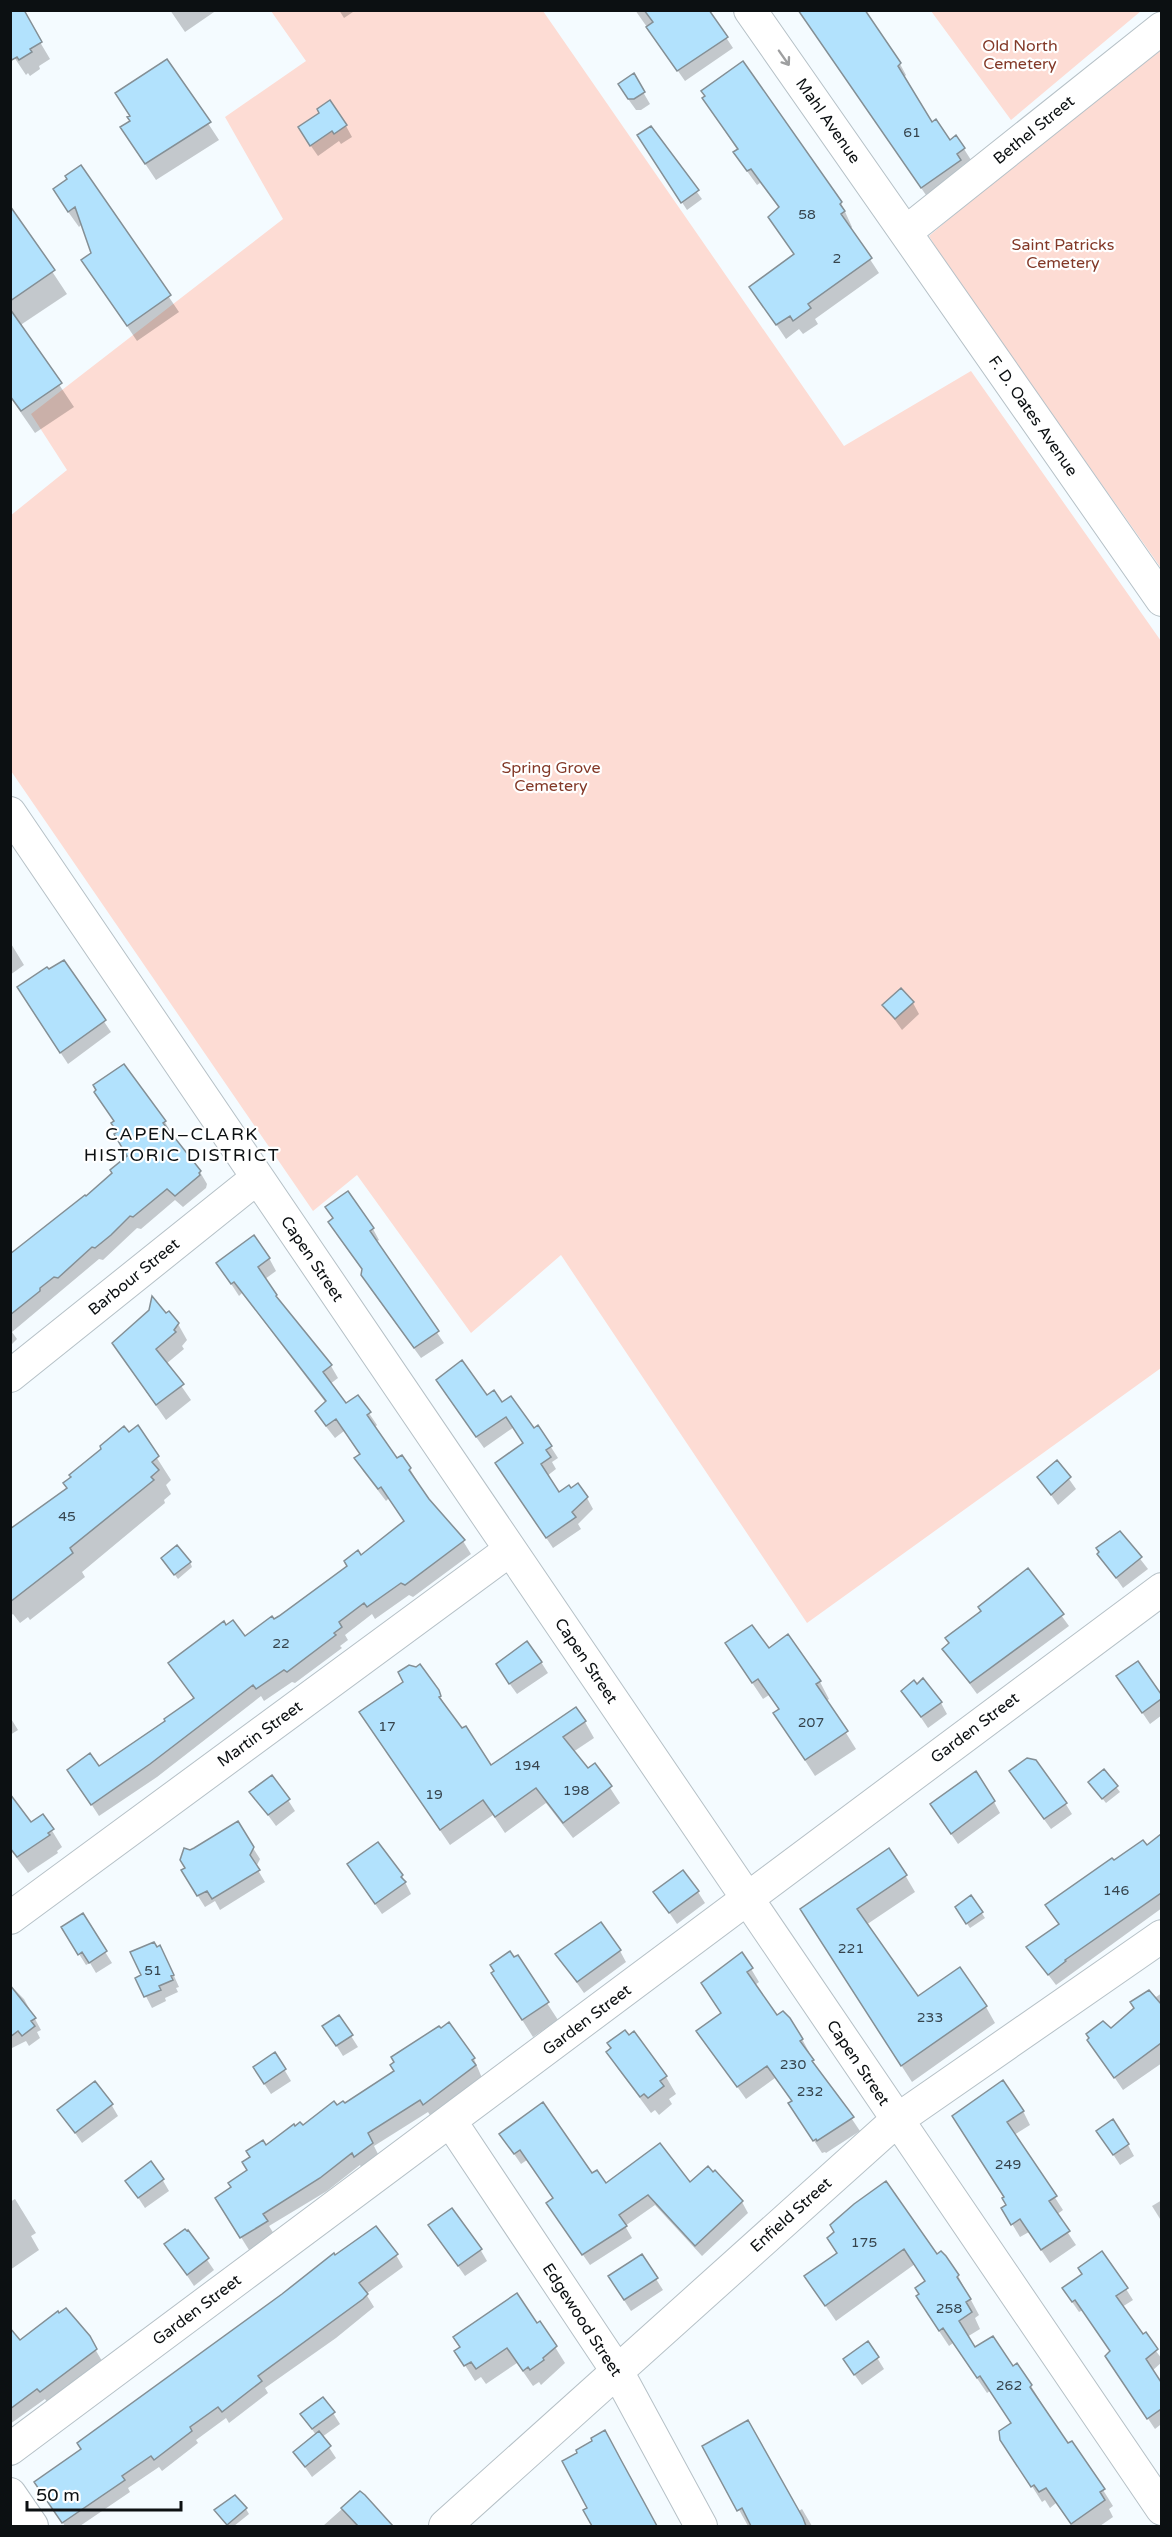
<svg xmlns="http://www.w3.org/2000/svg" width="1172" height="2537" viewBox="0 0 1172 2537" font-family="'Varela Round',sans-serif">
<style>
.green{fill:#fddcd4}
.shadow{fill:#0003}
.building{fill:#b2e2fd;stroke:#848f95;stroke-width:1.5}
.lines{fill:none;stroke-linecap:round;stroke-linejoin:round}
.minor-casing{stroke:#b6c1c7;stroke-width:34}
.minor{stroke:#fff;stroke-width:32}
.oneway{stroke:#9e9fa0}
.labels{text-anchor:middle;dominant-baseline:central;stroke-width:4.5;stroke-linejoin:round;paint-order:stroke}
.number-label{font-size:14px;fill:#36444d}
.park-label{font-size:16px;fill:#833928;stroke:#fff}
.street-label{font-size:16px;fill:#0c1012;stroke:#fff}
.neighbourhood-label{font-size:18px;letter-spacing:1.5px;fill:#0c1012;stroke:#fff}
</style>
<rect width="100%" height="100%" fill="#f4fbff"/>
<path class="green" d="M271,11h272l301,435 127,-75 190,270v727l-354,255 -246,-368 -90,78 -114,-158 -44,36 -302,-440 -1,-255 57,-46 -36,-56 252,-195 -58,-102 81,-56z
M931,11h210l-130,109z
M1161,48v520l-215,-304 -17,-28 98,-83z"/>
<path class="shadow" d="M21,10l29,49 -11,7 1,3 -10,7 -2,-3 -2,2 -16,-24z
M170,10h47l-32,22z
M339,10h17l-12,8z
M635,10h73l25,38 -48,33z
M799,10h64l37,54 6,11 -3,3 29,46 18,18 6,-5 8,12 7,11 -9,6 4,6 -38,26z
M167,61l52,79 -63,40 -24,-36 -1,-23z
M633,75l17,29 -9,6h-5l-10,-14z
M704,99l137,104 11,24 -2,2 29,44 -64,46 3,5 -15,10 -4,-5 -13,10 -35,-52 44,-32 -25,-38 10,-8 -20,-26 -3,2 -13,-18 -9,-14 3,-2z
M321,113l25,13 6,11 -11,7 -2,-3 -21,15 -12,-17z
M650,128l52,71 -15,11 -43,-66z
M81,167l98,145 -42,29 -54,-81 10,-7 -11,-29 -3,3 -15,-21z
M10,208l57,86 -45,30v5l52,78 -39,26 -25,-36z
M10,942l14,23 -14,10z
M64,962l47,70 -43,32 -43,-65 23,-28z
M913,1003l6,11 -17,16 -18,-25z
M124,1066l41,56 7,12 -2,1 30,37 7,12 -1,4 -23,19 -8,-7 -34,29 -4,-1 -34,32 -4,-1 -87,73 5,7 -7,7v-89l103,-83 15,-18 -13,-34z
M373,1229l6,11 -3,2 68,101 -23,15 -52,-71 -6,-12v-4l-27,-37z
M269,1258l7,13 -11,8 17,27 49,60 7,12 -8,6 15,22 13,-9 19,28 -3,3 22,32 14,9 18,31 35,41 8,13 -58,43 -4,-2 -34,24 -3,-5 -27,21 3,5 -8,6 2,2 -47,35 -3,-1 -28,19 -3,-5 -104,81 -58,39 -30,-46 30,-2 68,-46 27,-23 -24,-36 74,-25 29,-17 88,-64 44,-35 -16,-24 -3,3 -23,-30 -7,-13 5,-3 -17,-24 -9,7 -11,-14 -7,-12 9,-9 -84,-110 -3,3 -13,-20z
M166,1315l12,9 9,16 -5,6 2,3 -18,15 25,36 -25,20 -53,-76z
M444,1392l43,5 15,7 31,26 5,-3 20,31 -6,4 4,7 -9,7 12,18 28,4 6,11 -15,15 3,5 -28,19 -56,-84 28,-20 -11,-17 -30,21z
M137,1427l34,53 -5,5 5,9 -7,6 1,3 -83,69 3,5 -55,43 -2,-3 -8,6 -7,-9 -3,2v-86l58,-41 4,-11 -1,-3 53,-46 4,5z
M1057,1462l19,27 -18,16 -19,-27z
M1120,1533l28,36 -25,19 -24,-34z
M190,1562l2,5 -14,12 -12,-16z
M1028,1570l41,56 -92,68 -33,-45z
M788,1636l32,46 9,17 -3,2 30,48 -41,27 -40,-62 5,-4 -11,-15 -6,4 -26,-39 31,-10z
M541,1662l7,11 -31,21 -13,-18z
M1138,1663l24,34v18l-12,9 -25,-37z
M437,1691l12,21 42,55 94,-45 9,16 -21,14 15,18 7,-5 25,38 -47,35 -27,-35 -41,30 -12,-18 -43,30 -79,-116z
M903,1691l38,12 6,11 -19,14z
M10,1717l8,13 -8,5z
M1104,1771l16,21 -14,11 -13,-16z
M1017,1782l48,21 7,11 -21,15z
M251,1792l37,8 7,11 -19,15z
M10,1796l20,28 13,-8 19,31 -5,4 1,2 -30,20 -18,-24z
M994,1802l6,11 -42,31 -20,-29z
M1162,1836v72l-106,77 -28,-37 32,-23 53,-63 33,-15z
M253,1848l7,11 -4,8 9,15 -45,28 -5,-9 -10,6 -16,-25 1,-30z
M383,1848l19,28 9,18 -29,20 -27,-39z
M905,1875l10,17 -49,33 52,73 68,9 9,16 -83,59 -101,-156z
M655,1892h43l7,11 -28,21z
M971,1897l14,21 -15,10 -11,-16z
M82,1915l30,48 -16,10 -6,-10 -4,2 -17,-27z
M620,1951l6,11 -42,31 -27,-38z
M742,1954l17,28 -4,3 21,32 26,22 7,13 -1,2 52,77 -34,22 -1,-1 -3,1 -24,-37 -5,-14 -18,-24 -29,21 -48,-67 24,-18z
M517,1957l41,63 -25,17 -40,-63z
M166,1958l13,29 -3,1 2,4 -13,6 1,3 -14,7 -15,-29z
M10,1985l14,14 17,31 -4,2 3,6 -11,8 -3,-5 -16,8z
M1149,1992l7,5 6,-4v70l-39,27 -34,-50 22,-10 25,-21z
M449,2024l25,35 8,19 -51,39 -3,-5 -54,34 5,10 -17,12 -2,-3 -33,26 -58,35 5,8 -25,16 -25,-40 9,-22 33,-41 78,-42 52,-33z
M351,2036l7,11 -15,9 -12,-19z
M608,2052l58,25 10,17 -7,5 3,5 -13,11 -4,-5 -4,3 -33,-44z
M275,2054l16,27 -20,13 -10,-15z
M111,2104l7,12 -36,27 -23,-33z
M1023,2111l7,14 -16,10 49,75 -7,5 20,30 -26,18 -21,-31 -9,5 -9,-15 -6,-24 -44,-68z
M501,2135l91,40 14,10h84l25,-13 27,30 6,11 -46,43 -47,-51 -30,21 7,12 -42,27 -35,-50 -1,-16 -27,-39 -6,4z
M1105,2142l23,3 6,11 -14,9z
M162,2179l7,12 -24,17 -18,-27z
M15,2199l21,34 -5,3 8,14 -29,20v-68z
M1162,2200v22l-10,-16z
M188,2232l26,38 -20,16 -28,-42z
M836,2233l100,23 22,20 21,39 -4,3 5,11 -13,8 8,12 38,19 18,18 37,60 4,-3 31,47 10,16 -4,3 4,8 -13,9h-28l-16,-23 -6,5 -5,-8 -3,2 -33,-52 3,-26 -22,-33 -3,2 -34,-50 -4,3 -22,-33 -1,-31 -11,-18 -79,57 -20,-29 22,-37 -9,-16z
M437,2236l43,13 7,12 -22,15z
M396,2255l7,12 -37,27 8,13 -38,31 -71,50 3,5 -39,30 -3,-5 -30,22 2,3 -36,28 -3,-4 -31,21 2,4 -50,34h-15l-22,-32z
M656,2279l7,11 -32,21 -15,-23z
M1126,2289l7,11 -11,7 40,52v3l-10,9 10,14v42l-2,-2 -5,4 -41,-61 -3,-16 -28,-42 -4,2 -9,-13z
M540,2323l25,40 -24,22 -2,-3 -6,4 -16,-23 -31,21 -5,-7 -6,4 -19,-30z
M88,2337l14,24 -55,41 -2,-3 -35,25v-83z
M868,2343l16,26 -22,16 -11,-15z
M333,2413l7,11 -18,13 14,21 -24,19 -17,-24 21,-18 -14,-20z
M604,2432l52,94h-57l-35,-64 30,-20z
M704,2446l93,66 5,-3 10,17h-64z
M360,2493l29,33h-66z
M246,2509l3,5 -15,12h-6l-12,-15z"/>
<path class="building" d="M10,10h14l18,32 -12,7 2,3 -13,8 -2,-3 -7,4z
M644,10h65l19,27 -51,34 -31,-44 7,-5z
M798,10h67l36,53 -3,3 34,56 4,-3 14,21 6,-5 9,13 -8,6 4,6 -40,28z
M167,59l44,63 -66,42 -25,-37 10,-6 -3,-4 3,-1 -15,-23z
M743,61l99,141 -2,2 5,7 -4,3 31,44 -64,46 3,4 -18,13 -3,-5 -14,9 -27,-38 45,-33 -26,-37 11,-10 -28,-38 -4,2 -14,-19 5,-3 -36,-51 3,-2 -4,-5z
M634,73l11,19 -11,7h-6l-10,-15z
M330,100l17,25 -13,9 -2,-3 -22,15 -12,-19 21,-14 -2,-4z
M651,126l48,64 -18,13 -44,-68z
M81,165l90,130 -44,31 -46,-66 10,-7 -16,-46 -7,5 -15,-23 14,-10 -2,-3z
M10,206l45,64 -45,31z
M10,309l52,74 -41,28 -11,-15z
M64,960l42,60 -46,33 -43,-66 30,-20 2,2z
M901,988l13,14 -19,17 -13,-14z
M124,1064l42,57 -3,2 38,48 -2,2 1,2 -25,21 -8,-7 -34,28 -3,-1 -19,19 -16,13 -3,-1 -34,31 -4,-1 -14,11v3l-30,24v-61l75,-59 1,1 26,-23 -2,-3 17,-14 -13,-22 3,-2 -6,-9 3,-2 -20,-29 2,-2 -3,-5z
M348,1191l26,37 -4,3 69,100 -25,17 -53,-73 1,-6 -34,-47 5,-4 -8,-11z
M254,1235l16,23 -12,9 19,28 -1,1 56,69 -9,7 23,31 12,-8 13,17 -4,3 30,43 5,-3 9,13 -2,2 20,29 36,41 -60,45 -4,-2 -34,24 -3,-4 -25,19 3,5 -8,6 2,2 -49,37 -3,-2 -28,19 -3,-4 -103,79 -59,41 -24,-35 23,-17 9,13 66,-45 -1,-2 30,-21 -26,-35 56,-42 2,4 7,-5 12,16 27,-20 2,3 5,-3 68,-50 -3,-5 14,-11 3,5 43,-34 -23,-34 -3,2 -24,-31 6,-4 -24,-35 -10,7 -11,-15 11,-10 -92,-119 -3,2 -15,-21z
M152,1296l14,17 3,-2 10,12 -5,7 2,2 -20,17 28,35 -28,21 -44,-62 37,-33z
M462,1360l25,35 7,-5 8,12 9,-6 23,32 4,-3 14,21 -6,4 5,7 -10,7 18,28 10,-7 2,3 7,-5 10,14 -16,15 4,5 -30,21 -51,-75 28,-20 -17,-26 -30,20 -40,-57z
M138,1425l21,31 -7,6 7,8 -8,7 3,3 -84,68 3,5 -63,49v-73l57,-41 -4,-5 8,-6 -2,-2 32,-26 -1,-3 24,-20 5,6z
M1057,1460l14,17 -20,18 -14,-18z
M1120,1531l22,26 -26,21 -19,-24 2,-2 -3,-4z
M177,1545l14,17 -17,13 -13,-17z
M1028,1568l36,46 -94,69 -28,-34 7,-6 -4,-5 36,-27 -3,-4z
M752,1625l17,23 19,-14 33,47 -5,3 32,47 -43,29 -32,-47 6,-4 -21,-30 -6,4 -27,-40z
M527,1641l15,21 -33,22 -13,-20z
M1138,1661l23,33v5l-19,14 -26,-37z
M420,1664l19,26 2,6 -2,1 23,31 4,-2 25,39 85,-58 10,14 -23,16 25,31 7,-5 17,23 -49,37 -27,-35 -41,29 -12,-17 -43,30 -81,-118 44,-30 -5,-10 11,-7 7,2z
M923,1678l19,24 -21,15 -20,-26 13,-11 3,4z
M1027,1758l9,2 31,43 -23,16 -35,-48z
M1104,1769l14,17 -16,13 -14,-17z
M976,1771l19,30 -44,33 -21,-30z
M272,1775l18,24 -22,16 -19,-23z
M10,1794l21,28 12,-8 11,15 -6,4 2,2 -33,22 -7,-9z
M238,1821l16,26 -4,8 10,15 -48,29 -5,-8 -10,5 -16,-26 4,-2 -5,-8 4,-12 6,2 4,-2z
M1161,1834v59l-96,67 1,1 -18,14 -22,-28 33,-23 -14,-19 67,-47 2,2 29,-20 4,5z
M378,1842l25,33 -2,2 5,5 -31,22 -28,-40z
M889,1848l18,27 -50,34 61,87 42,-29 27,39 -86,60 -101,-157z
M683,1870l16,21 -30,22 -16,-21z
M971,1895l12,17 -17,12 -11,-17z
M83,1913l24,38 -18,12 -7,-11 -4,3 -17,-28z
M601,1922l20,28 -44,32 -22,-28z
M154,1942l3,5 3,-2 14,30 -3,1 2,4 -14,6 2,4 -17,7 -9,-19 6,-3 -11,-23z
M510,1951l4,6 4,-2 31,47 -27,18 -31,-47 3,-2 -4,-6z
M742,1952l11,16 -6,4 30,43 6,-4 7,7 13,21 -3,2 14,19 -2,1 42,56 -37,24 -1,-2 -3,2 -25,-38 4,-2 -25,-35 -30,21 -41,-56 25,-18 -20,-30z
M10,1985l26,33 -5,3 4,5 -13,10 -4,-5 -8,6z
M1149,1990l12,14v39l-47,35 -27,-38 2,-2 -3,-4 17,-13 8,7 23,-20 -4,-6z
M339,2015l14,20 -17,11 -14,-20z
M449,2022l26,36 -3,2 4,5 -53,40 -3,-5 -52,33 5,10 -19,14 -2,-4 -32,25 -57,36 5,7 -28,17 -25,-40 16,-11 -3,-4 19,-13 -5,-8 8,-5 -4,-6 17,-11 3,5 28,-21 1,2 5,-4 3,3 31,-24 3,4 6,-4 2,2 49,-32 -4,-6 4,-3 -3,-5 48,-31 2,2z
M625,2030l4,5 5,-4 33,45 -7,5 4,5 -16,12 -4,-4 -4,3 -34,-45 5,-4 -4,-5z
M275,2052l11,17 -22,15 -11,-17z
M1003,2080l21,31 -17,11 50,74 -8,5 21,30 -29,19 -21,-31 -9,6 -10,-17 5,-3 -4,-7 2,-1 -52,-81z
M95,2081l18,23 -38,29 -18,-23z
M543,2102l49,71 5,-3 9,13 54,-40 30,39 18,-16 5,6 2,-2 28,31 -48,45 -47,-51 -29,20 8,11 -45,29 -36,-52 7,-5 -33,-48 -6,4 -15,-20z
M1113,2119l16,25 -16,11 -17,-24z
M151,2161l13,18 -26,19 -13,-17z
M886,2181l51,73 4,-3 5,5 13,19 -2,2 14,22 -5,3 6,10 -13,9 16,26 18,-11 20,30 4,-3 15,22 -2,2 38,56 4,-2 33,48 -5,3 5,8 -34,24 -25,-36 -7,4 -5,-7 -3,2 -31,-47 -1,-9 12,-8 -31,-47 -3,2 -34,-50 -4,3 -23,-35 3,-2 -4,-6 10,-7 -21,-32 -79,57 -21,-30 33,-23 -10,-15 7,-6 -4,-7 24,-21z
M452,2208l30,41 -24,17 -30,-41z
M376,2226l22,28 -39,29 9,11 -5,5 -105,77 4,5 -40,31 -4,-5 -28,20 2,4 -38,29 -3,-4 -29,20 3,4 -63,43 -28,-41 47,-33 -4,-6 205,-149 52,-41 1,2z
M185,2229l2,2 1,-1 21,28 -22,17 -23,-31z
M1102,2251l26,37 -12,8 27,38 3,-2 12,17 -12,10 15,23v27l-14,10 -42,-63 5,-5 -35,-51 -3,2 -10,-14 20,-14 -4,-6z
M642,2254l16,24 -34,22 -16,-24z
M517,2293l20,30 3,-2 17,25 -14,12 1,2 -14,10 -2,-3 -5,4 -16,-23 -31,21 -5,-7 -7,4 -10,-15 6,-4 -7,-10z
M66,2308l24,28 7,13 -57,43 -3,-3 -27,20v-81l10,12 38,-29 1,2z
M868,2341l11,16 -25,18 -11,-16z
M323,2397l12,15 -23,17 -12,-15z
M748,2420l55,98 3,8h-55l-9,-18 -5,3 -35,-65z
M605,2430l16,30 36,66h-65l-9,-16 4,-2 -25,-47 15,-8 -1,-3 16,-9 -1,-3z
M319,2431l12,15 -26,21 -12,-15z
M360,2491l5,4 28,31h-35l-17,-18z
M235,2495l12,13 -20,17 -13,-15z"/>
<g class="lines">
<g class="minor-casing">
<path id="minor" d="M750,10l412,590
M906,232l256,-204
M10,813l1152,1696
M10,1376l247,-198
M10,1918l500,-368
M451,2122l166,249 84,155
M10,2449l1152,-860
M10,2494l22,32
M445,2526l452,-406 265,-184"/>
</g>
<use href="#minor" class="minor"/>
</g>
<defs><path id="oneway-shaft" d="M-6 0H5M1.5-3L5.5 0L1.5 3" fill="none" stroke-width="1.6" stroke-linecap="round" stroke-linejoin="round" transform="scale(1.5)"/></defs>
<use class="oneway" href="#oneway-shaft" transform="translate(784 58) rotate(55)"/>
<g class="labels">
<g class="number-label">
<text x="912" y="132">61</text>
<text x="807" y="214">58</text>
<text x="837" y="258">2</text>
<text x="67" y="1516">45</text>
<text x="281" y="1643">22</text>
<text x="811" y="1722">207</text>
<text x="387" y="1726">17</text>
<text x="527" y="1765">194</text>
<text x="576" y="1790">198</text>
<text x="434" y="1794">19</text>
<text x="1116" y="1890">146</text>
<text x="851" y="1948">221</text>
<text x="153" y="1970">51</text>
<text x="930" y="2017">233</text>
<text x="793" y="2064">230</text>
<text x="810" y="2091">232</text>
<text x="1008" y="2164">249</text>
<text x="864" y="2242">175</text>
<text x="949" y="2308">258</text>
<text x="1009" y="2385">262</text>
</g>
<g class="park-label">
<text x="1020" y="46">Old North<tspan x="1020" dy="18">Cemetery</tspan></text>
<text x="1063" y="245">Saint Patricks<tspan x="1063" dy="18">Cemetery</tspan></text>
<text x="551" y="768">Spring Grove<tspan x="551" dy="18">Cemetery</tspan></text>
</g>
<g class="street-label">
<text transform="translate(828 121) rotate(55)">Mahl Avenue</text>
<text transform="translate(1034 130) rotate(-39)">Bethel Street</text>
<text transform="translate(1033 416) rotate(55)">F. D. Oates Avenue</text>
<text transform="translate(312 1259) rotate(56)">Capen Street</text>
<text transform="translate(134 1277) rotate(-39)">Barbour Street</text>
<text transform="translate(586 1661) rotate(56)">Capen Street</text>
<text transform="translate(975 1728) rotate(-37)">Garden Street</text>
<text transform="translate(260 1734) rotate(-36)">Martin Street</text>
<text transform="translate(587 2020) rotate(-37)">Garden Street</text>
<text transform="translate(858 2063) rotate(56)">Capen Street</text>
<text transform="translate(791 2215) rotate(-42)">Enfield Street</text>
<text transform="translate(197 2310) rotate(-37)">Garden Street</text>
<text transform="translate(582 2320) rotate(57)">Edgewood Street</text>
</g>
<g class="neighbourhood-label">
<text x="182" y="1134">CAPEN–CLARK<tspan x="182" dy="21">HISTORIC DISTRICT</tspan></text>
</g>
</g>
<rect width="1172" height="2537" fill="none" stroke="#0c1012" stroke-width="24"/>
<path d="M27 2501v9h154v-9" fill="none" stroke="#0c1012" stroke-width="3"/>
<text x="36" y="2501" font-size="18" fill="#0c1012" stroke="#ffffff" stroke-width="4.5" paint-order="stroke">50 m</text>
</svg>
